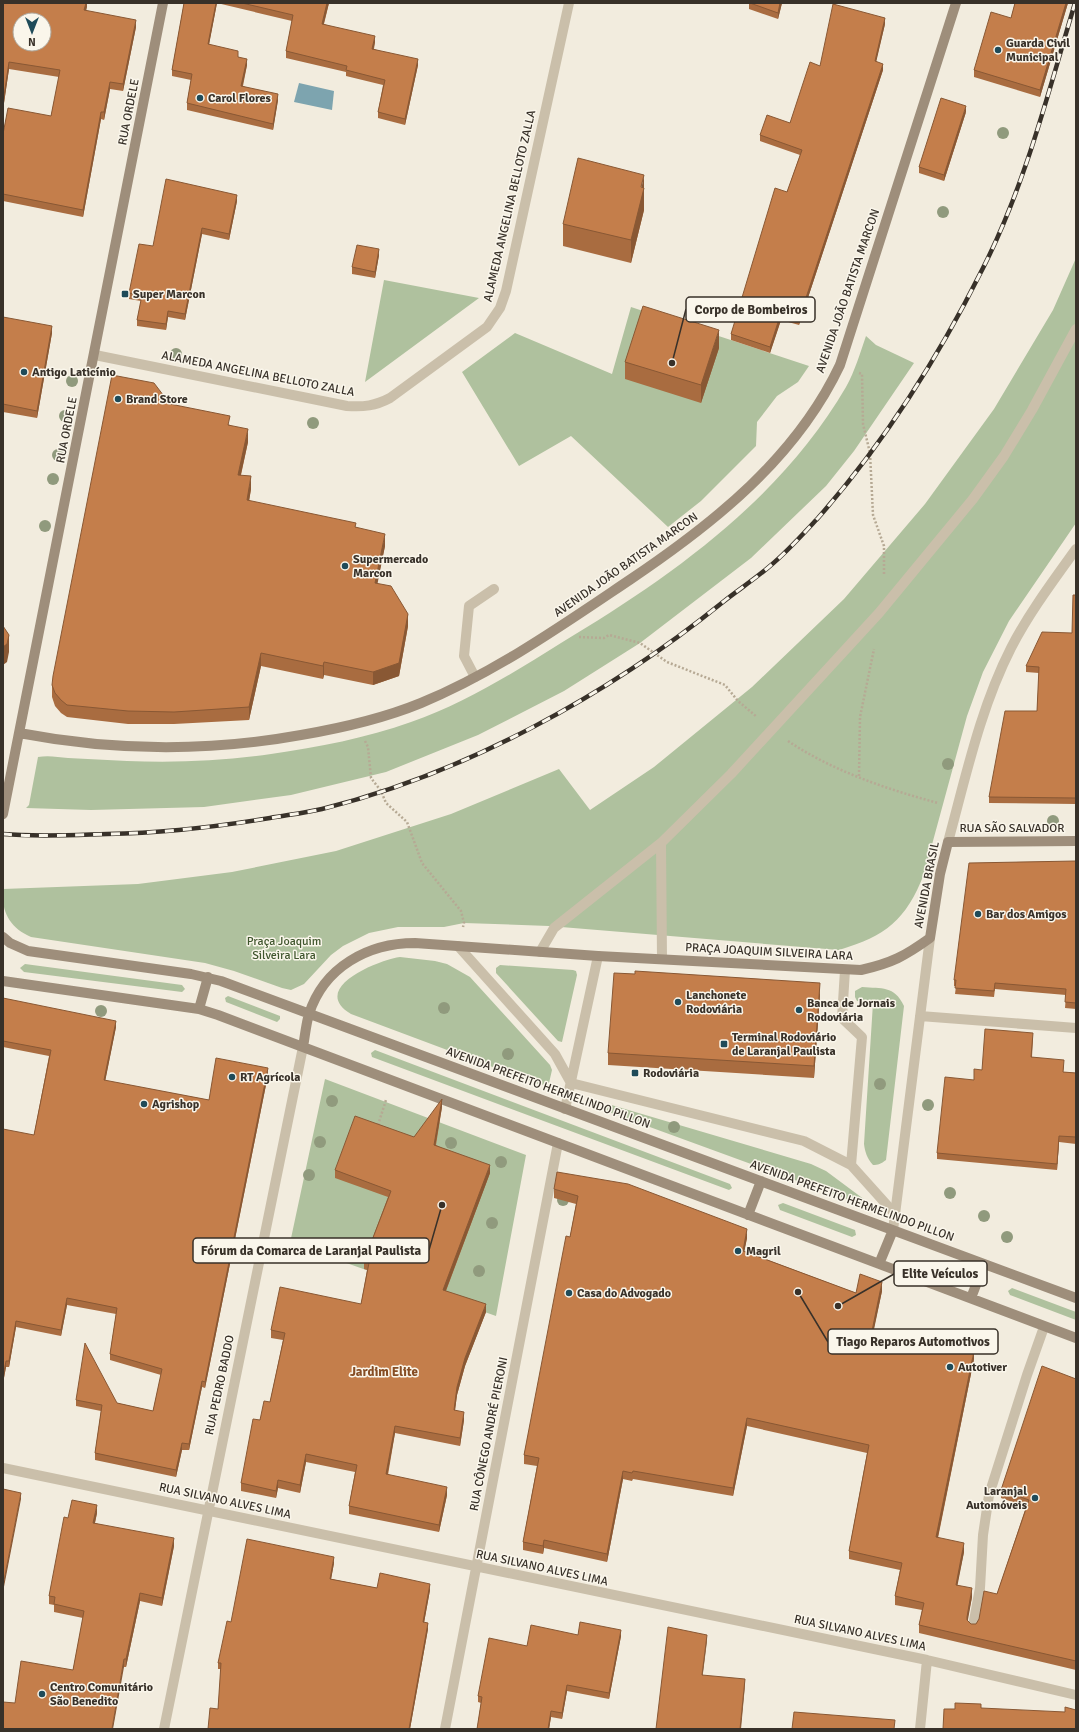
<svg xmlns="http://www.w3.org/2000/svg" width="1079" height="1732" viewBox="0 0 1079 1732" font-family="Signika,sans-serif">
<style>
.green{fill:#afc19e}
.water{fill:#7da4af}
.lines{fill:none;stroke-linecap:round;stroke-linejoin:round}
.path{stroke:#b6a994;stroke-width:2.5;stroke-dasharray:2 2;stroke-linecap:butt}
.lane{stroke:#cabfaa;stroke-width:10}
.street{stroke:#cabfaa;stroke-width:10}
.secondary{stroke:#9e8e7b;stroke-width:10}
.rail-casing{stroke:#383129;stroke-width:4.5}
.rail{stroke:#faf6eb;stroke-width:3;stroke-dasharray:9;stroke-linecap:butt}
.tree{fill:#909a7d}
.wall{fill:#a96c40}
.shaded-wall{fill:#895834}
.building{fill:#c47e4b;stroke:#895834;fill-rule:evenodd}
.poi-dot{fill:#1f4b59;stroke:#faf6eb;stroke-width:1.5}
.labels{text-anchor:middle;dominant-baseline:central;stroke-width:3;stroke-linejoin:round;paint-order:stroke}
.poi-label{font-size:12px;font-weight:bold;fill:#383129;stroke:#faf6eb;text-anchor:start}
.street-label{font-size:12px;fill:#383129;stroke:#faf6eb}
.park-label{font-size:12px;fill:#40562e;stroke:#faf6eb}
.neighbourhood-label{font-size:13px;font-weight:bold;fill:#864d24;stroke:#faf6eb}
.leader{fill:none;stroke:#383129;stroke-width:1.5}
.callout-dot{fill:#383129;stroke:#faf6eb;stroke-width:1.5}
.callout{fill:#faf6eb;stroke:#383129;stroke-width:1.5}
.callout-label{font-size:13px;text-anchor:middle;font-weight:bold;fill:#383129}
</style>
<rect width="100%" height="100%" fill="#f2ecde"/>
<path class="green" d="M1076,258v265l-67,98 -26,51 -16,44 -43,158c-18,46 -38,62 -85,76l-290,-24 -85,-3 -20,4h-46l-29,6 -26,13 -12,9 -27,29 -13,6 -9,-2 -48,-17 -29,-8 -174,-26c-21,-9 -30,-25 -28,-48l135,-5 94,-12 104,-21 115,-37 108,-45 31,41 64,-43 98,-80 92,-88 81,-95 69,-95 59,-99z
M384,280l95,18 -114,84z
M631,307l178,59 -11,16 -21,14 -20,26 -1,24 -55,55 -33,26 -97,-91 -52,30 -57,-94 53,-39 97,41z
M866,336l10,9 38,18 -60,88 -28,35 -75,72 -111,85 -76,48 -86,44 -92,37 -95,23 -87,12 -113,3 -65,-2 3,-3 9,-48c10,-2 20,0 30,1 20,1 39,2 59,3 48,2 97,0 144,-7 48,-7 95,-16 140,-32 54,-19 102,-49 150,-79 110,-66 219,-143 285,-256 9,-16 14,-34 20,-51z
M400,957l35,4 12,3 23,13 80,88 2,5 -3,13 -8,2 -190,-71c-43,-26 28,-54 49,-57z
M25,964l157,21 3,4 -3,3 -158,-20 -4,-4z
M500,965l73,5 3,1 1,4 -15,67 -4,-1 -62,-68v-5z
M862,987c20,2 32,-2 42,19l-18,154c-5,4 -8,5 -13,5 -6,-7 -8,-13 -9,-21l9,-141 -16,-2 -2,-4v-6z
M228,996l52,20v3l-3,3 -51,-20 -1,-4z
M375,1050l355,134 2,4 -3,2 -357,-133 -1,-4z
M325,1079l201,76 -30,161 -206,-73z
M608,1104l203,60 15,7 39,29v3l-2,2 -257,-94 -2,-5z
M783,1203l72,27 1,5 -4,2 -72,-27 -2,-5z
M1012,1288l64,24v8l-66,-25 -2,-4z"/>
<path class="water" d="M299,83l35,8 -2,19 -38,-8z"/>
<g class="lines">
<path class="path" d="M859,373l3,1 1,50 7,29 3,62 11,31v29
M579,637l25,1 5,-3 31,8 27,19 58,23 13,16 19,16
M365,741l3,6 3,31 10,13 5,12 21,19 15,41 39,48 3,12 -1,4
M788,741c45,30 98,48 150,62
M859,776l1,-59 14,-68
M378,1125l8,-25"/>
<path class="lane" d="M475,677l-11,-21 5,-50 25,-17
M845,970l-3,48 20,19 -11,128
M571,1083l233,58 47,24 44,49
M973,1626l7,-38 3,-53 6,-40 38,-120 17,-48"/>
<path class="street" d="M95,355l252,51c17,1 28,0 43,-8l97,-71 13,-19 6,-17 63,-288
M948,842c18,-66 32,-133 63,-194 18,-35 42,-67 65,-99
M661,843l1,116
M458,946l97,108 16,29
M540,952l14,-24 107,-85 70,-69 148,-161 94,-114 31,-43 28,-46 44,-81
M920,1016l156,12
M565,1109l33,-153
M893,1230l37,-292
M3,1468l924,192 149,35
M164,1729l139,-682
M445,1729l113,-586
M920,1729l7,-69"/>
<path class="secondary" d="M19,733c94,18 188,19 282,2 41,-7 81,-16 120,-32 75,-31 143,-79 210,-124 83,-56 165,-121 209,-214l116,-362
M3,814l160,-811
M3,937l7,6 18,8 163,23 30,7 855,317
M3,981l196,28 19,6 858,323
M199,1009l9,-32
M303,1047c2,-11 3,-23 6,-33 15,-47 59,-71 106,-71l183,13 263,14c31,-7 44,-14 69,-32l10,-64 8,-32 128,-1
M748,1215l13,-34
M879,1264l14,-34
M971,1298l13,-34"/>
<g class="rail-casing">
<path id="rail" d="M3,834c34,3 70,1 104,0 55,-1 109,-7 163,-16 17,-3 35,-5 52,-9 144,-36 286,-114 401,-207 15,-12 32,-23 47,-36 17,-14 33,-32 48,-48 65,-74 120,-160 164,-248 43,-84 66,-177 93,-267"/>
</g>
<use href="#rail" class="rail"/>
</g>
<g class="tree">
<circle cx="1003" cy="133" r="6"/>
<circle cx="943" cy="212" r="6"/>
<circle cx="176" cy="354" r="6"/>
<circle cx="72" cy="381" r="6"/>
<circle cx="65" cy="416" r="6"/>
<circle cx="313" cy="423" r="6"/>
<circle cx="58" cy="455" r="6"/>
<circle cx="53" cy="479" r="6"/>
<circle cx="45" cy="526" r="6"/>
<circle cx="948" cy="764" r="6"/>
<circle cx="1053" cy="821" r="6"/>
<circle cx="444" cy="1008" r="6"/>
<circle cx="101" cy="1011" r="6"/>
<circle cx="508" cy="1054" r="6"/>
<circle cx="880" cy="1084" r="6"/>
<circle cx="332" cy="1101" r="6"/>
<circle cx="928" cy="1105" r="6"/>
<circle cx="674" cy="1127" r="6"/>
<circle cx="320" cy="1142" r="6"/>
<circle cx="451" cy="1143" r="6"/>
<circle cx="501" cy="1162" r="6"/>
<circle cx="309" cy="1175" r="6"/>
<circle cx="950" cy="1193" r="6"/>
<circle cx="563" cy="1200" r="6"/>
<circle cx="984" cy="1216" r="6"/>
<circle cx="492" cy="1223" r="6"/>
<circle cx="1007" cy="1237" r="6"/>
<circle cx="479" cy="1271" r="6"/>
</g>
<path class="wall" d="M3,3h84l-1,8 50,16 -13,64 -13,-2 -6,31 -3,-1 -18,98 -80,-16v-67l48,-18 8,-39 -50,-8 -5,34h-1z
M184,3h145l-5,21 51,18 -1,7 44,16 -13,60 -27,-7v-6l5,-27 -37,-9v-4l-60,-14v-7l6,-30 -75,-18 -8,41 29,13 9,8 -4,21 35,14 -5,30 -86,-20v-7l4,-23 -19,-4v-6z
M749,3h33l-4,16 -29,-10z
M1015,3h53l-28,94 -66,-20v-7l37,-52z
M885,24l-9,37 7,9 -84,255 -18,-5 -11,33 -39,-13v-6l56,-142 13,-37 -40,-14v-6l30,-12 30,-57z
M966,112l-22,69 -25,-8v-6z
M644,197v13l-13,53 -68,-17v-22z
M237,201l-8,39 -27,-6 -17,86 -17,-3 -2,13 -29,-4v-6l4,-19 -12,-2v-6l24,-47z
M379,255l-4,23 -23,-4v-7z
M3,317l49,16 -15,85 -34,-6z
M719,348l-18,55 -76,-24v-17z
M170,404l60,21 18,17 -7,33 10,14 -2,12 107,26 29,19 -8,37 31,43 -9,50 -26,9 -49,-10 -1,4 -62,-13 -12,54 -75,4h-46l-61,-7 -6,-4 -6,-7 -3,-9v-12z
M1076,595v209l-87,-1v-6l48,-86 2,-38 -13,-1v-6l46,-33z
M1076,861v148l-11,-1 1,-13 -71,-6 -1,8 -39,-3 1,-8h-2v-6z
M820,994l-6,84 -206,-13v-12z
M3,998l113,29 -11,54 104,19 59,-25 -63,313 -3,-1 -13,63h-7l-6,27 -81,-17v-7l6,-42 -25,-5v-6l41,3 36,8 8,-36 -51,-15v-6l6,-40 -49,-9 -6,31 -45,-9 -7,40h-3l-3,16 31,-248 15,-79 -46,-9z
M1033,1039l-1,18 32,9 -1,6 13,1v71l-17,-2 -2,28 -120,-11v-6l37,-73 8,-10z
M442,1107l-6,38 54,28 -44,118 40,21 -21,54 -8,29 -2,15 9,10 -4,26 -65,-13 -7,42 59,20 -8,37 -90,-18v-8l6,-34 -49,-10 -6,31 -22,-5 -2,10 -35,-7v-8l19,-63 10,-18 13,-62 -12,-2v-8l90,-26 6,-34 -3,-1v-8l24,-64 -53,-19v-8l79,-33z
M554,1189l193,49 -3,13 112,42 26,-2 -9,41 101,27 -36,179 26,14 -7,33 15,12 -5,24 4,3h5l21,-30 29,-87 -25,-9v-8l75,-111v291l-157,-37v-8l3,-15 -27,-5v-9l5,-26 -51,-11v-8l18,-98 -120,-27 -14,70 -100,-17 -1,2 -9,-2 -16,83 -63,-14 -1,6 -20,-4v-8l14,-76 -13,-2v-9l46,-218 6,-33 -22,-6z
M97,1513l-2,10 79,23 -12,60 -22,-5 -14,66h-2l-109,36 58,-33 10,-52 -29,-6v-7l-5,-1v-8l19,-78z
M334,1563l-3,16 46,9 53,2 -6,33 4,6 -18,100h-202l10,-20 3,-40h-3v-6l13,-41z
M578,1635l43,1 -12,63 -42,-8 -5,28 -11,-2 -2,12h-72l4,-26 -3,-1v-6l49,-50z"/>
<path class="shaded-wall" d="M86,3h1v4l-3,11v-8z
M216,3h1l-9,47v-6z
M327,3h2l-7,27v-6z
M780,3h2l-4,16v-6z
M1066,3h2l-28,94v-7z
M885,18v6l-10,43v-6z
M136,20v7l-13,64v-7z
M375,36v6l-3,13v-6z
M247,59v6l-6,27v-6z
M418,59v6l-13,60v-6z
M9,62v7l-5,34v-7z
M883,64v6l-84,255v-6z
M110,82v7l-6,31v-8z
M278,94v6l-5,30v-6z
M966,106v6l-22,69v-6z
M101,112v7l-18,98v-7z
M644,175v35l-13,53v-23z
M237,195v6l-8,39v-6z
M202,228v6l-17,86v-6z
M379,249v6l-4,23v-6z
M168,311v6l-2,13v-6z
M781,313v7l-11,33v-6z
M52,326v7l-15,85v-7z
M719,330v18l-18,55v-18z
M248,429v13l-10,45v-12z
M251,476v13l-4,24v-13z
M385,534v12l-10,50v-13z
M408,614v12l-9,50 -26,9v-13z
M9,635v17l-2,10 -4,3v-18z
M261,653v13l-12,54v-13z
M324,662v13l-1,4v-13z
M820,983v11l-6,84v-12z
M116,1021v6l-12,60v-7z
M268,1068v7l-63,313v-6z
M442,1099v8l-8,46v-8z
M1059,1136v6l-2,28v-6z
M490,1165v8l-47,125v-8z
M747,1229v9l-4,21v-8z
M882,1282v9l-10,48v-8z
M67,1298v7l-6,31v-6z
M486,1304v8l-21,54 -8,29 -3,23v-8l3,-23 8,-29z
M16,1321v6l-7,40v-6z
M974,1351v8l-38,187v-9z
M6,1361v6l-3,16v-6z
M202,1381v6l-13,63v-6z
M464,1412v8l-4,26v-8z
M747,1418v8l-14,70v-8z
M395,1426v7l-9,49v-8z
M182,1443v7l-6,27v-7z
M306,1454v8l-6,31v-8z
M623,1471v8l-16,83v-8z
M278,1480v8l-2,10v-7z
M447,1487v8l-8,37v-7z
M21,1493v6l-18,93v-6z
M97,1505v8l-4,18v-8z
M174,1538v8l-12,60v-8z
M544,1540v8l-1,6v-8z
M964,1543v9l-8,41v-8z
M334,1557v6l-4,22v-6z
M430,1584v6l-7,38v-6z
M972,1588v9l-5,28v-8z
M140,1593v8l-14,66v-8z
M428,1623v6l-18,100h-1z
M621,1630v6l-12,63v-6z
M707,1635v6l-5,40v-6z
M124,1659v8l-11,62h-1z
M745,1679v6l-4,44h-1z
M567,1685v6l-5,28v-6z
M551,1711v6l-2,12h-1z"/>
<path class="building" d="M3,3h83l-2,7 52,10 -13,64 -13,-2 -6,30h-3l-18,98 -80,-16v-60l5,-26 43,8 9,-46 -51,-8 -5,34 -1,-1zM20,20h24v24h-24z
M184,3h32l-8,41 30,7v6l9,2 -6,27 37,8 -5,30 -86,-21 5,-29 -20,-4z
M242,3h85l-5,21 53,12 -3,13 46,10 -13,60 -27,-7 7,-32 -39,-10 1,-4 -61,-15 7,-36z
M750,3h30l-2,10z
M1015,3h51l-26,87 -66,-20 17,-58 20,6z
M833,4l52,14 -10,43 8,3 -84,255 -18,-6 -11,34 -39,-13 44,-146 12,4 15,-42 -42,-15 7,-20 23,8 20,-61 10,4z
M941,98l25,8 -22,69 -25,-8z
M578,158l66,17 -3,12 3,1 -13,52 -68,-16z
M166,179l71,16 -8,39 -27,-6 -17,86 -17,-3 -2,13 -29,-4 5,-25 -13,-2 10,-49 14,2z
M357,245l22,4 -4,23 -23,-5z
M643,306l76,24 -18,55 -76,-23z
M3,317l49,9 -15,85 -34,-7z
M112,375l42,8 16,21 60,12 -2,9 20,4 -10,46 13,1 -4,24 109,23 -1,4 30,7 -10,49 16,3 17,28 -9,49 -26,9 -49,-10 -1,4 -62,-13 -12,54 -75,5 -46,-1 -61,-6 -6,-5 -6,-7 -3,-8 1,-9z
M1073,595h3v203l-87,-1 16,-86h32l2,-44 -13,-1 16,-34 30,1z
M3,626l6,9 -2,9 -4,3z
M1076,861v142l-11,-1 1,-13 -71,-6 -1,8 -39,-3 1,-8h-2l15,-117z
M635,971l185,12 -6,83 -206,-13 6,-80 21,1z
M3,998l113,23 -12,59 105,20 7,-42 52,10 -63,314 -3,-1 -13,63 -7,-1 -6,27 -81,-17 7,-48 -26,-5 9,-57 32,60 36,8 9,-42 -52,-15 7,-46 -50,-10 -6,32 -45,-9 -7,40h-3l-3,16v-248l31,6 17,-85 -48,-9z
M985,1029l48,4 -2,24 33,3 -1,12 13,1v64l-17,-1 -2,28 -120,-11 8,-76 29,3v-11l8,1z
M442,1099l-8,46 56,20 -47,125 43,14 -21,54 -8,29 -3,23 10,2 -4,26 -65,-12 -9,48 61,13 -8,38 -90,-19 8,-41 -51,-11 -6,31 -22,-5 -2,11 -35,-8 12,-64 7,1 4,-19 6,1 15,-69 -14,-3 9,-43 81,17 8,-41 -5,-2 27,-70 -56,-21 20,-54 59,21z
M557,1172l71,12 119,45 -4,22 113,42 4,-19 22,8 -10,49 102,20 -38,186 28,6 -8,42 16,3 -5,29v3l4,4h5l3,-5 5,-28 13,3 32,-94 -28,-10 41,-124 34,13v282l-157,-36 5,-22 -29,-7 7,-33 -53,-12 20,-106 -122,-27 -14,70 -100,-17 -1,2 -9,-2 -16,83 -63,-14 -1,6 -20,-4 16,-84 -15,-3 42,-219 4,1 8,-41 -24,-7z
M3,1489l18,4 -18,93z
M72,1500l25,5 -4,18 81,15 -12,60 -22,-5 -14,66h-2l-12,70h-109v-27l12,1 6,-42 52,9 11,-59 -30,-7 1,-7 -6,-1 15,-79 4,1z
M247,1539l87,18 -4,22 47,9 3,-15 50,11 -7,38 5,1 -19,106h-201l2,-21 8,1 3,-46h-3l9,-42 4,1z
M580,1622l41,8 -12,63 -42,-8 -5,28 -11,-2 -3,18h-71l5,-32 -4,-1 11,-58 38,8 4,-21 47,10z
M668,1627l39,8 -5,40 43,4 -5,50h-84z
M955,1703l26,1v4l84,4v-5l11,3v19h-133l1,-20h11z
M794,1712l101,8 -1,9h-102z"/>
<g class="poi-dot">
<circle cx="998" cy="50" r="4"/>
<circle cx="200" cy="98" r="4"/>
<rect x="121" y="290" width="8" height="8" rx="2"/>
<circle cx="24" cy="372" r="4"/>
<circle cx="118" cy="399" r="4"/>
<circle cx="345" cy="566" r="4"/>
<circle cx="978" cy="914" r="4"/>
<circle cx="678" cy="1002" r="4"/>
<circle cx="799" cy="1010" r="4"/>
<rect x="720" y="1040" width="8" height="8" rx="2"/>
<rect x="631" y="1069" width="8" height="8" rx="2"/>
<circle cx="232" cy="1077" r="4"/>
<circle cx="144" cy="1104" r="4"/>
<circle cx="738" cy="1251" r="4"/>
<circle cx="569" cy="1293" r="4"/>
<circle cx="950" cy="1367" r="4"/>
<circle cx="1035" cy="1498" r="4"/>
<circle cx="42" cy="1694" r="4"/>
</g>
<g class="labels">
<g class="poi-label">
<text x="1006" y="43">Guarda Civil<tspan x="1006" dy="14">Municipal</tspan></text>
<text x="208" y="98">Carol Flores</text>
<text x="133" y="294">Super Marcon</text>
<text x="32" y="372">Antigo Laticínio</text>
<text x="126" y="399">Brand Store</text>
<text x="353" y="559">Supermercado<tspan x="353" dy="14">Marcon</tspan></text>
<text x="986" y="914">Bar dos Amigos</text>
<text x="686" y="995">Lanchonete<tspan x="686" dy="14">Rodoviária</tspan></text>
<text x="807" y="1003">Banca de Jornais<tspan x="807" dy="14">Rodoviária</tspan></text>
<text x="732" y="1037">Terminal Rodoviário<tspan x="732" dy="14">de Laranjal Paulista</tspan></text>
<text x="643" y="1073">Rodoviária</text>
<text x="240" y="1077">RT Agrícola</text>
<text x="152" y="1104">Agrishop</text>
<text x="746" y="1251">Magril</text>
<text x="577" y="1293">Casa do Advogado</text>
<text x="958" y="1367">Autotiver</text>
<text x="1027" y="1491" text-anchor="end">Laranjal<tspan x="1027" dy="14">Automóveis</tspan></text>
<text x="50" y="1687">Centro Comunitário<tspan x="50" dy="14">São Benedito</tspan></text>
</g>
<g class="street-label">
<text transform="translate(129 112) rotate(-79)">RUA ORDELE</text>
<text transform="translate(510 206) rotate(-77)">ALAMEDA ANGELINA BELLOTO ZALLA</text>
<text transform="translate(848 291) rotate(-71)">AVENIDA JOÃO BATISTA MARCON</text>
<text transform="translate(258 374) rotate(11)">ALAMEDA ANGELINA BELLOTO ZALLA</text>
<text transform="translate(67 430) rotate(-79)">RUA ORDELE</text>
<text transform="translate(626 565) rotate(-35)">AVENIDA JOÃO BATISTA MARCON</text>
<text x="1012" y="828">RUA SÃO SALVADOR</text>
<text transform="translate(927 885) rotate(-79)">AVENIDA BRASIL</text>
<text transform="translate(769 952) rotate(3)">PRAÇA JOAQUIM SILVEIRA LARA</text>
<text transform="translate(548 1088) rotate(20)">AVENIDA PREFEITO HERMELINDO PILLON</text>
<text transform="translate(852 1201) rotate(20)">AVENIDA PREFEITO HERMELINDO PILLON</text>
<text transform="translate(220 1385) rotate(-78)">RUA PEDRO BADDO</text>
<text transform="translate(489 1434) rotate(-79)">RUA CÔNEGO ANDRÉ PIERONI</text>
<text transform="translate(225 1501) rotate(12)">RUA SILVANO ALVES LIMA</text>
<text transform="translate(542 1568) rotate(12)">RUA SILVANO ALVES LIMA</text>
<text transform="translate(860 1633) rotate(12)">RUA SILVANO ALVES LIMA</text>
</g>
<g class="park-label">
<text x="284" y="941">Praça Joaquim<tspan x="284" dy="14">Silveira Lara</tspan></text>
</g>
<g class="neighbourhood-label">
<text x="384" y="1372">Jardim Elite</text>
</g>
</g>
<path class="leader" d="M672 363L686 309M442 1205L429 1250M838 1306L894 1274M798 1292L828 1342"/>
<g class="callout-dot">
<circle cx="672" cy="363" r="4"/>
<circle cx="442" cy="1205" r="4"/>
<circle cx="838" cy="1306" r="4"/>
<circle cx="798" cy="1292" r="4"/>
</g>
<g class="callout">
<rect x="686" y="297" width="129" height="25" rx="4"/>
<rect x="193" y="1238" width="236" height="25" rx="4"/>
<rect x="894" y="1261" width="93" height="25" rx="4"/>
<rect x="828" y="1329" width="170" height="25" rx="4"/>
</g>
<g class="callout-label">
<text x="751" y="314">Corpo de Bombeiros</text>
<text x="311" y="1255">Fórum da Comarca de Laranjal Paulista</text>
<text x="940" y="1278">Elite Veículos</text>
<text x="913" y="1346">Tiago Reparos Automotivos</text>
</g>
<rect width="1079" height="1732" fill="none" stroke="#383129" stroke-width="8"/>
<g transform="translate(32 32) rotate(180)"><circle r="19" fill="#faf6eb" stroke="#aca79d"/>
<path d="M0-3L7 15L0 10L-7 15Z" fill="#1f4b59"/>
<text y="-6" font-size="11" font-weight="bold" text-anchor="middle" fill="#383129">N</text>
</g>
</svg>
